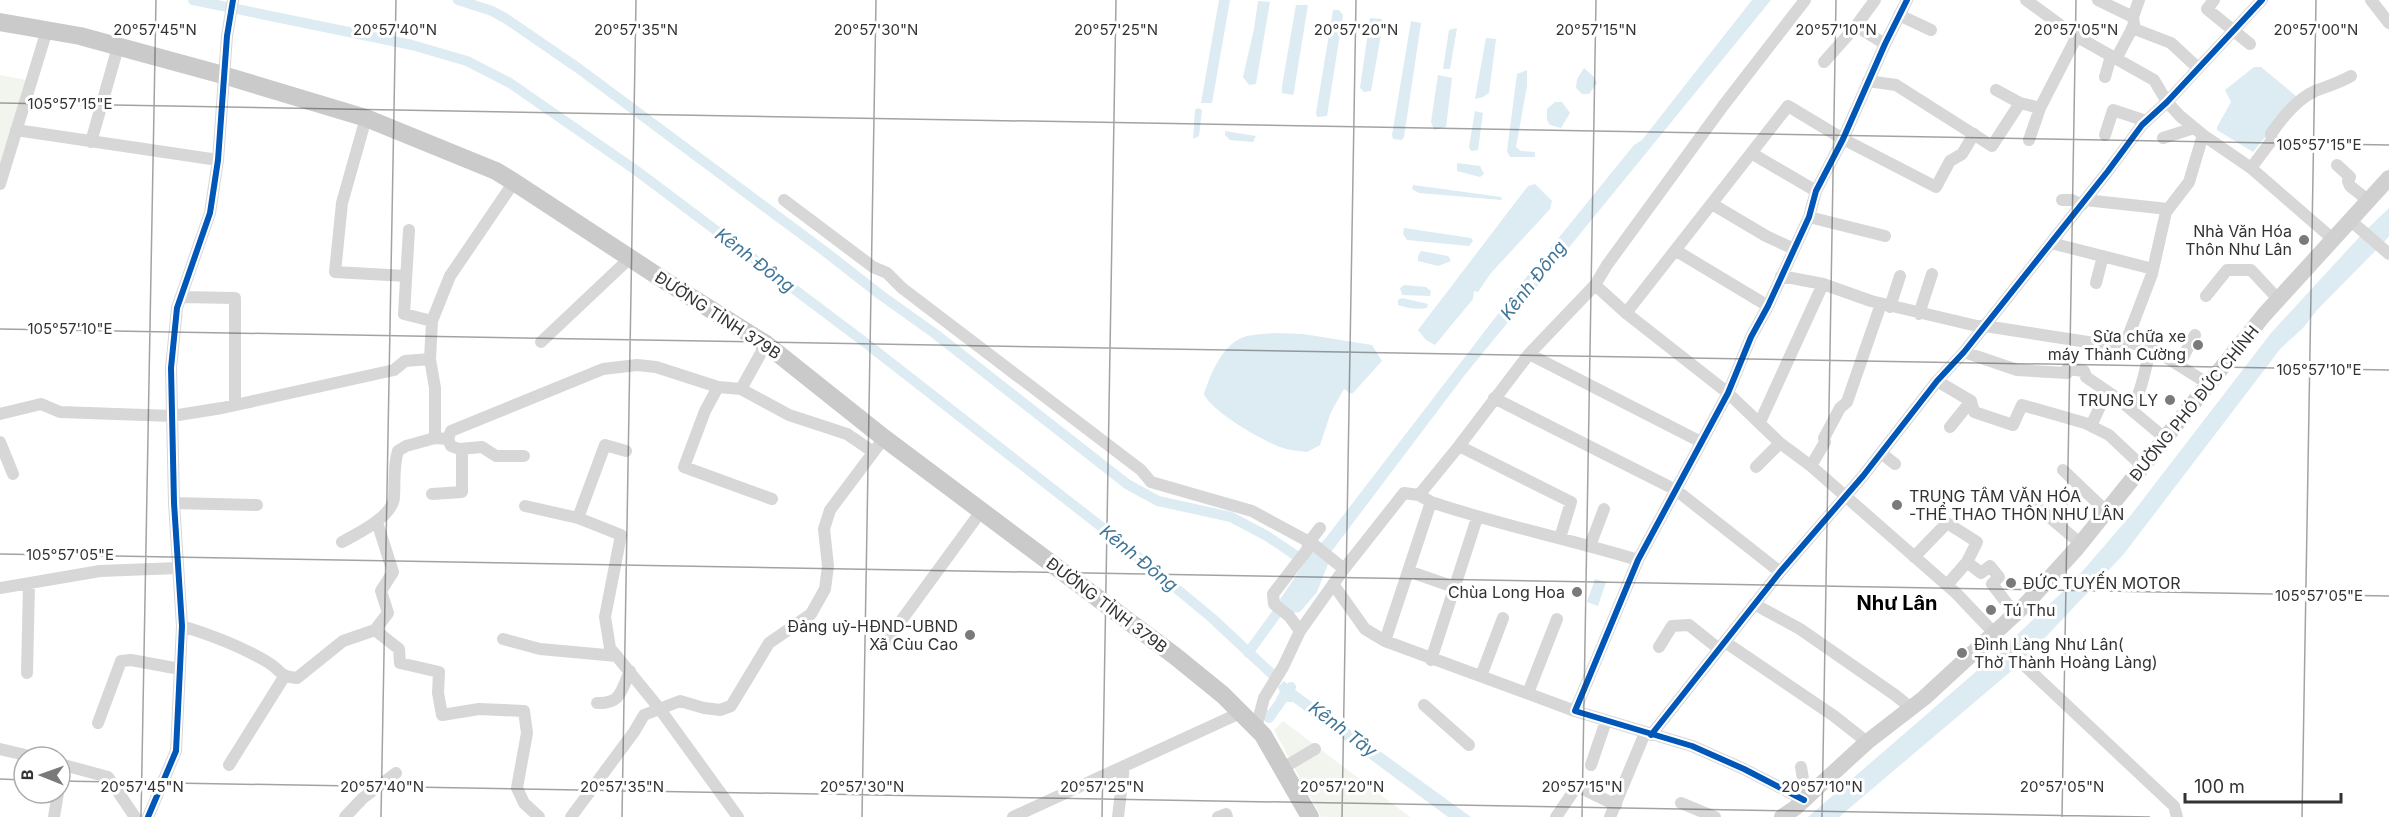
<svg xmlns="http://www.w3.org/2000/svg" width="2389" height="817" viewBox="0 0 2389 817" font-family="Inter,sans-serif">
<style>
.green{fill:#f1f5ed}
.water{fill:#ddebf3}
.lines{fill:none;stroke-linecap:round;stroke-linejoin:round}
.canal{stroke:#ddebf3;stroke-width:10}
.minor{stroke:#d7d7d7;stroke-width:12}
.secondary{stroke:#d0d0d0;stroke-width:16}
.primary{stroke:#cacaca;stroke-width:18}
.cycleway-casing{stroke:#fff;stroke-width:10}
.cycleway{stroke:#0057b8;stroke-width:6}
.ticks{fill:none;stroke:#333;stroke-width:1.5;stroke-opacity:0.45}
.poi-dot{fill:#7a7a7a;stroke:#fff;stroke-width:2}
.labels{text-anchor:middle;dominant-baseline:central;stroke-width:6;stroke-linejoin:round;paint-order:stroke}
.poi-label{font-size:16px;fill:#333;stroke:#fff;text-anchor:end}
.street-label{font-size:16px;fill:#333;stroke:#fff}
.water-label{font-size:18px;font-style:italic;fill:#3f7597;stroke:#fff}
.quarter-label{font-size:20px;font-weight:bold;fill:#000;stroke:#fff}
.ticks-label{font-size:15px;text-anchor:middle;fill:#333;stroke:#fff;stroke-width:6;stroke-linejoin:round;paint-order:stroke}
</style>
<rect width="100%" height="100%" fill="#fff"/>
<path class="green" d="M0,75l26,5 -26,88z
M1283,721l127,96h-89l-47,-87z"/>
<path class="water" d="M1219,0h11l-18,103h-11z
M1752,0h19l-307,376 -139,184 3,4 -11,28 -17,20 -8,1 -15,-9 36,-54 12,-11 203,-264 17,-16 7,-13 82,-101 8,-5z
M1258,1l12,1 -14,82 -7,1 -6,-8 11,-48z
M1296,5h12l-14,86 -1,4 -11,-2v-7z
M1333,10h6l4,5 -16,101 -10,1 -1,-4z
M1370,18l12,1v10l-11,62 -7,1 -4,-4z
M1411,21l10,2 -17,114 -2,3 -9,-1 -1,-4z
M1457,28l-7,41h-7l6,-39z
M1486,38l10,1 -7,54 -6,4 -8,2z
M2254,67h7l35,29v4l-43,52 -36,-22v-3l14,-25 -6,-12z
M1584,68l10,9 3,6 -8,11h-7l-6,-6 1,-9z
M1527,70v16l-11,61 5,4 14,1v5h-25l-3,-6 10,-77z
M1438,75l14,3 -6,49 -12,3 -3,-8z
M1555,102h7l8,11 -9,15 -11,-3 -3,-5v-11z
M1198,108l4,2 -3,26 -6,3 2,-29z
M1475,111l8,2 -5,37 -7,1 -2,-4z
M1225,131l31,5 -3,6 -23,-2 -5,-5z
M1457,163l23,3 4,8 -4,3 -23,-6z
M1535,184l17,17 -2,8 -59,64 -13,19 -4,-1 -1,8 -38,46 -9,-5 -8,-10 3,-4 107,-140z
M1413,185l88,12 1,3 -83,-7 -7,-4z
M2389,208v28l-4,5 -68,69 -14,18 -22,20 -158,207 -101,107 -183,155h-31l193,-167 72,-68 58,-67 140,-182 93,-101z
M1404,228l67,10 2,3 -4,5 -62,-6 -4,-6z
M1421,251l27,5 3,5 -13,5 -20,-5v-5z
M1404,285l22,2 5,4 -1,5 -28,-1 -2,-7z
M1402,298l26,6 -1,4c-10,2 -20,0 -29,-3v-5z
M1275,333l28,1 69,11 10,16 -30,33 -8,-5 -13,23 -11,33 -13,7c-9,-1 -19,-2 -27,-5 -19,-7 -69,-36 -76,-53 7,-21 19,-52 43,-58 9,-2 19,-2 28,-3z
M1595,579l11,3 -8,24 -11,-4z
M1284,681l7,6 180,130h-23l-155,-115h-11l-6,-4 4,-6 -2,-5z"/>
<g class="lines">
<path class="canal" d="M193,0l219,45 55,16 43,22 127,88 230,173 241,188 104,86 61,57
M458,0l34,11 13,7 73,50 245,182 59,46 52,37 193,151 31,17 73,16 36,19 31,21
M1248,653l37,-51
M1265,714l4,4 22,-31"/>
<path class="minor" d="M1875,0l-19,26 29,18
M2026,0l48,35 80,45 13,22 13,14 23,19 48,33 83,72
M2098,0l35,17
M2214,0l-7,9 43,35
M2371,0l18,23
M1899,15l32,15
M2132,28l39,15 27,25
M2116,59l18,-34 -1,-8 6,-17
M1824,62l32,-36
M2105,77l6,-21
M1868,81l28,4 96,61 28,-43 20,5 37,-72
M1996,90l24,13
M366,118l-24,85 -7,69 71,4
M16,130l202,30
M2105,135l8,-25 33,11
M2163,138l31,-10
M2029,140l11,-32
M91,142l27,-95
M1751,153l65,38
M2337,165l13,12 -2,4 2,5 19,15
M2251,168l21,-28 -1,-6c12,-17 25,-34 44,-43 13,-5 24,-8 36,-15
M0,184l47,-154
M784,200l89,67 14,6 15,15 239,182 10,12 101,29 61,33 31,25
M2062,200h10l10,5
M2085,200l83,9
M1712,204l54,32 28,13
M1809,217l76,19
M2351,221l38,33
M409,230l-5,84 28,7
M2051,243l102,26
M1675,250l93,56
M1781,276l42,8 48,17 106,25h8l109,17 32,-1 25,6 56,35
M2096,283l7,-27
M1595,285l31,28 102,80 52,50 31,23 146,128 37,39
M2206,296l21,-26h24l27,29
M181,297l54,1v107
M1890,307l10,-31
M1626,313l162,-207 55,33 93,48 14,-26 12,-7 12,-20
M1919,314l13,-40
M541,342l89,-84
M2126,342l26,-68 14,-62 23,-30 14,-47
M766,344l-25,45 -23,-2 -13,24 -21,56 88,32
M1964,352l53,18 50,3v-4l17,2 2,6 31,21 49,41
M1529,354l172,88
M2179,364l16,-29
M1937,381l34,20 3,11 39,13 9,-20 63,18 24,12 34,32
M741,389l48,26 58,19 25,17
M1494,398l182,92 104,82
M2131,409c11,-17 14,-41 20,-61
M0,414l41,-10 19,8 112,4 50,-8 172,-38 11,-9 25,-2
M1760,422l63,-138
M2091,426l16,-35
M1950,427l21,-26
M435,438l13,1 3,-8 152,-62 34,-4 19,2 62,20
M448,439l3,7 8,3 23,-2 14,9h28
M0,442l13,32
M1459,446l112,56 -11,36
M626,451l-21,-6 -27,73 43,17 -16,82 5,31 49,60 79,109
M1881,453l14,11
M1811,466l14,-24 -1,-4 16,-30 7,-6 34,-98
M1756,467l24,-24
M2063,470l44,42
M432,494l30,-2v-43
M1431,502c68,23 138,37 207,58
M174,503l83,2
M525,506l53,12
M2036,506l44,37
M342,542c15,-8 50,-25 52,-44 1,-17 -1,-32 4,-47l8,-5 29,-8v-50l-5,-29 2,-38 18,-45 64,-94
M1590,546l14,-37
M1914,557l33,-34 30,19 -10,20 14,11 9,-7 9,11 -7,7 23,30
M1408,571l46,16
M1333,584l32,45 20,12 190,70
M1947,585l20,-23
M0,588l100,-17 78,-3
M1754,604l46,25 95,66 16,13
M182,626c29,9 61,21 87,37 14,9 9,13 28,15l46,-37 32,-11 13,-17 -7,-22 12,-19 -16,-50
M375,630l24,19 1,14 39,9 -1,21 4,22 37,-6 45,2 3,22 -10,55 7,15 15,14
M1300,631l-11,-15 -15,-12 -1,-10 34,-44 2,-8 11,-14
M1992,635l182,171 3,11
M503,639l37,10 77,7
M887,640l95,-130
M1385,641l46,-139 -12,-7 40,-49 70,-92 66,-69 12,-20 116,-159 82,-106
M1725,642l109,74 33,26
M1659,647l13,-21 17,-1 30,24
M1431,660l46,-142
M27,673l2,-89
M1481,676l22,-58
M1528,693l29,-74
M597,703c24,1 24,-12 33,-32
M1424,705l45,40
M98,723l23,-62 10,-1 49,9
M1256,728l8,-30 19,-31 17,-36 44,-62 60,-76 15,2
M1651,735l129,-163 83,-96 74,-95 27,-29 144,-181 34,-46 25,-23 95,-102
M0,749l34,8
M60,764l48,13 27,40
M229,765l55,-88
M1591,765l15,-44
M1801,767l5,30
M1283,768l32,-19
M60,782l3,-17
M1804,800l-60,-31 -52,-23 -117,-35 63,-151 90,-167 23,-56 17,-31 41,-89 7,-26 27,-52 42,-95 22,-44
M1681,803l34,14
M54,817l4,-24
M148,817l28,-66 6,-125 -8,-123 -3,-135 6,-60 33,-95 8,-53 9,-124 6,-36
M345,817l18,-19 33,-25
M571,817l63,-85 10,-17 36,-14 24,7 16,2 11,-4 38,-63 42,-29 14,-25 3,-23 -4,-37 6,-19 54,-72
M1013,817l227,-104
M1118,817l6,-51
M1218,817l8,-3 1,3
M1556,817l21,-31 39,19
M1610,817l35,-84"/>
<path class="secondary" d="M1782,817l13,-9 72,-66 57,-44 102,-94 51,-56 187,-233 125,-137"/>
<path class="primary" d="M0,22l80,14 143,39 143,43 130,53 18,11 145,95 107,67 118,94 291,218 48,39 40,40 47,82"/>
<g class="cycleway-casing">
<path id="cycleway" d="M1651,735l129,-163 83,-96 74,-95 27,-29 144,-181 34,-46 25,-23 95,-102
M1804,800l-60,-31 -52,-23 -117,-35 63,-151 90,-167 23,-56 17,-31 41,-89 7,-26 27,-52 42,-95 22,-44
M148,817l28,-66 6,-125 -8,-123 -3,-135 6,-60 33,-95 8,-53 9,-124 6,-36"/>
</g>
<use href="#cycleway" class="cycleway"/>
</g>
<path class="ticks" d="M0,103l2389,42M0,329l2389,41M0,554l2389,42M0,779l24,1M60,781l2090,36M141,817l15,-817M381,817l15,-817M622,817l14,-817M862,817l14,-817M1102,817l14,-817M1342,817l14,-817M1582,817l14,-817M1822,817l14,-817M2062,817l14,-817M2302,817l14,-817"/>
<g class="poi-dot">
<circle cx="2304" cy="240" r="6"/>
<circle cx="2198" cy="345" r="6"/>
<circle cx="2170" cy="400" r="6"/>
<circle cx="1897" cy="505" r="6"/>
<circle cx="2011" cy="583" r="6"/>
<circle cx="1577" cy="592" r="6"/>
<circle cx="1991" cy="610" r="6"/>
<circle cx="970" cy="635" r="6"/>
<circle cx="1962" cy="653" r="6"/>
</g>
<g class="labels">
<g class="poi-label">
<text x="2292" y="231">Nhà Văn Hóa<tspan x="2292" dy="18">Thôn Như Lân</tspan></text>
<text x="2186" y="336">Sửa chữa xe<tspan x="2186" dy="18">máy Thành Cường</tspan></text>
<text x="2158" y="400">TRUNG LY</text>
<text x="1909" y="496" text-anchor="start">TRUNG TÂM VĂN HÓA<tspan x="1909" dy="18">-THỂ THAO THÔN NHƯ LÂN</tspan></text>
<text x="2023" y="583" text-anchor="start">ĐỨC TUYẾN MOTOR</text>
<text x="1565" y="592">Chùa Long Hoa</text>
<text x="2003" y="610" text-anchor="start">Tú Thu</text>
<text x="958" y="626">Đảng uỷ-HĐND-UBND<tspan x="958" dy="18">Xã Củu Cao</tspan></text>
<text x="1974" y="644" text-anchor="start">Đình Làng Như Lân(<tspan x="1974" dy="18">Thờ Thành Hoàng Làng)</tspan></text>
</g>
<g class="street-label">
<text transform="translate(718 315) rotate(33)">ĐƯỜNG TỈNH 379B</text>
<text transform="translate(2194 403) rotate(-51)">ĐƯỜNG PHÓ ĐỨC CHÍNH</text>
<text transform="translate(1107 605) rotate(37)">ĐƯỜNG TỈNH 379B</text>
</g>
<g class="water-label">
<text transform="translate(755 260) rotate(37)">Kênh Đông</text>
<text transform="translate(1533 280) rotate(-52)">Kênh Đông</text>
<text transform="translate(1139 558) rotate(39)">Kênh Đông</text>
<text transform="translate(1343 729) rotate(37)">Kênh Tây</text>
</g>
<g class="quarter-label">
<text x="1897" y="603">Như Lân</text>
</g>
</g>
<g class="ticks-label">
<text x="155" y="35">20°57'45"N</text>
<text x="395" y="35">20°57'40"N</text>
<text x="636" y="35">20°57'35"N</text>
<text x="876" y="35">20°57'30"N</text>
<text x="1116" y="35">20°57'25"N</text>
<text x="1356" y="35">20°57'20"N</text>
<text x="1596" y="35">20°57'15"N</text>
<text x="1836" y="35">20°57'10"N</text>
<text x="2076" y="35">20°57'05"N</text>
<text x="2316" y="35">20°57'00"N</text>
<text x="70" y="109">105°57'15"E</text>
<text x="2319" y="150">105°57'15"E</text>
<text x="70" y="334">105°57'10"E</text>
<text x="2319" y="375">105°57'10"E</text>
<text x="70" y="560">105°57'05"E</text>
<text x="2319" y="601">105°57'05"E</text>
<text x="142" y="792">20°57'45"N</text>
<text x="382" y="792">20°57'40"N</text>
<text x="622" y="792">20°57'35"N</text>
<text x="862" y="792">20°57'30"N</text>
<text x="1102" y="792">20°57'25"N</text>
<text x="1342" y="792">20°57'20"N</text>
<text x="1582" y="792">20°57'15"N</text>
<text x="1822" y="792">20°57'10"N</text>
<text x="2062" y="792">20°57'05"N</text>
</g>
<g transform="translate(42 775) rotate(271)"><circle r="28" fill="#ffffff" stroke="#adadad" stroke-width="1.5"/>
<path d="M0-4.5L10 22L0 15L-10 22Z" fill="#7a7a7a"/>
<text y="-9" font-size="16" font-weight="bold" text-anchor="middle" fill="#333333">B</text>
</g>
<path d="M2185 793v9h156v-9" fill="none" stroke="#333333" stroke-width="3"/>
<text x="2194" y="793" font-size="18" fill="#333333" stroke="#ffffff" stroke-width="4.5" paint-order="stroke">100 m</text>
</svg>
